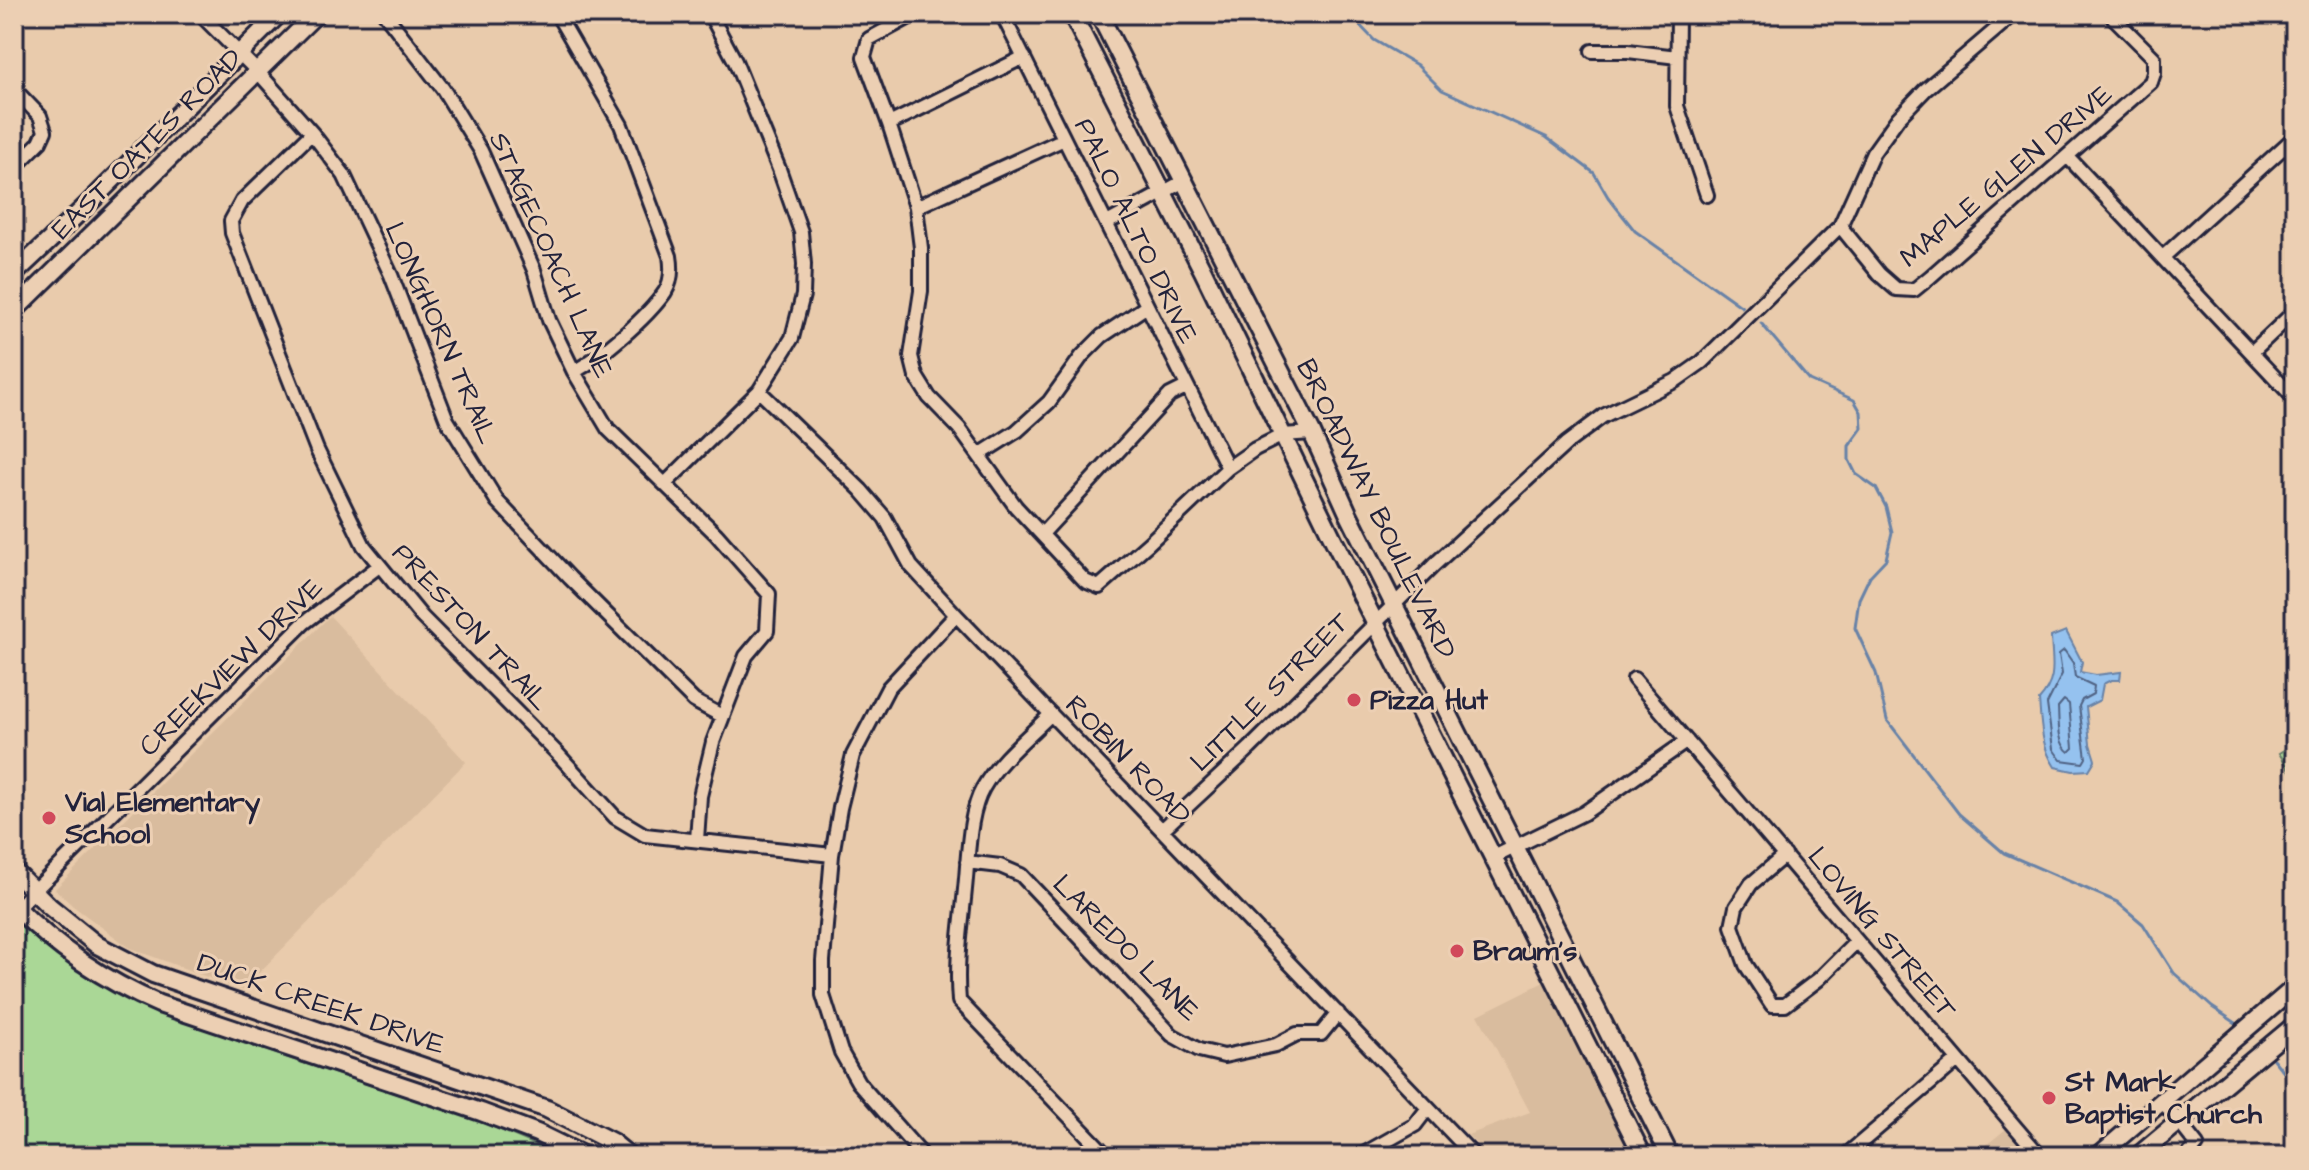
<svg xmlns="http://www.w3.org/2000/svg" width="2309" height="1170" viewBox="0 0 2309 1170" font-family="'Architects Daughter',sans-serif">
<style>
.built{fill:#d9bc9e}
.green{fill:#aad796;stroke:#667c68;stroke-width:2}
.water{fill:#95c2ef;stroke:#6782a7;stroke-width:2}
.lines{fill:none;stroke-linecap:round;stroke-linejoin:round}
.shore{stroke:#506283;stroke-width:2}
.stream{stroke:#6782a7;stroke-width:3}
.minor-casing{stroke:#22223b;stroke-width:18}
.major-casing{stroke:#22223b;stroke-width:22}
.minor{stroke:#eccfb3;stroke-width:12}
.major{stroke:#eccfb3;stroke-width:16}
.poi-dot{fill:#d1495b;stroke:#eccfb3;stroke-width:3}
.labels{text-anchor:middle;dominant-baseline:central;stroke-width:6;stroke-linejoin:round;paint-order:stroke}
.street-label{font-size:28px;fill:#22223b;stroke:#eccfb3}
.poi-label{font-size:28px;font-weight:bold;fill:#22223b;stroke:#eccfb3;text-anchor:start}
</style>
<rect width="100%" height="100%" fill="#e9cbac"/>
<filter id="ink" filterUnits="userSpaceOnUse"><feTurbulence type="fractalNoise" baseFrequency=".0125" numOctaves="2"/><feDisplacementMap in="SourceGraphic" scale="16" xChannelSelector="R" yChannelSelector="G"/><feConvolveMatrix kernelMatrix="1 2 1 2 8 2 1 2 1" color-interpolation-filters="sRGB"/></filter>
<g filter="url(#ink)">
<path class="built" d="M330,616l136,146 -224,228 -112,-42 -57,-42 -18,-17z
M1546,981l86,175h-144l-20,-21 62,-23 -52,-97z
M2006,1129l21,27h-54z"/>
<path class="green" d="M2287,748l8,1v30l-16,-26z
M14,916l46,41 51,34 132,52 236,78 83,35h-548z"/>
<path class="water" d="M2066,631l16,31 -2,10 16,3 25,-3 -1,8h-9l-8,4 -3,16 -14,7 4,37 5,16 -6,10 -16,1 -18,-4c-14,-21 -14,-43 -16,-67 19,-21 13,-37 12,-63z"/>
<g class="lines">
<path class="shore" d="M2064,650l9,13 2,14 19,9 -1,8 -11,6 -3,6 7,52 -3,5 -22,-3 -8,-11 -6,-45 15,-30 -3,-20z
M2064,700l5,4 4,44 -4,4c-12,-9 -10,-30 -11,-45z"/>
<path class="stream" d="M1349,14l25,26 43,25 25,25 104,47 48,36 14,24 27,34 107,76
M1761,323l48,57 45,20 7,12 1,16 -13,18v14l7,14 20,14 10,19 6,25 -6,27 -16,17 -11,23 -4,29 21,45 11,47 72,94 45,39 113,49 26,22 31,49 38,34 24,16
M2273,1059l22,27"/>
<g class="minor-casing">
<path id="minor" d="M200,14l58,58 54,61 32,42 47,100 56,145 50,81 73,77 124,123 28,15
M385,14l58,75 38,62 53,119 15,50 25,52 34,57 108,105 53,60 -2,37 -21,25 -33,86 -13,54 -3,44
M557,14l64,111 49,131c2,12 2,25 -5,36 -19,27 -63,64 -91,80
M915,14l-46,25 -5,18 25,67 27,83 5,41v43l-10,65 5,20 13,21 30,31 57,79 69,74 14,6 50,-44 79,-75 27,-19 28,-14 29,-2
M1002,14l226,454
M1678,14l-1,92 30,89
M1592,51h36l49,6
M14,89l26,27 5,15 -5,11 -26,26
M889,124l135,-67
M312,133l-70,68 -11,20 1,12 85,217 47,96 58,71 135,136 58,64 30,18 187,20
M2068,157l227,242
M916,207l148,-68
M1107,223l77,-42
M1840,226l39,48 17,15 18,1 16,-13 221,-195 3,-9v-15l-44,-44
M2163,257l132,-120
M2252,352l43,-41
M759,391l102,99 24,28 26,48 45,49 518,541
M979,455l38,-24 32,-29 33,-46 20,-20 45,-30
M665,484l94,-93 33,-53 11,-43 1,-31 -3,-32 -22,-63 -44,-108 -25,-47
M1042,534l128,-139 16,-8
M1634,679l406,477
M1050,715c-22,22 -51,45 -67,73 -12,21 -14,54 -16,78 -3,46 -12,89 -8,135l148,155
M1163,829l87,-81 184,-183 133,-122 36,-27 72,-35 27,-19 138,-136 33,-73 25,-35 27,-28 89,-76
M1785,855l-34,29 -15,23 -4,19 14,39 26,40h13l34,-26 38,-38
M1494,857l90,-44 103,-72
M967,862l33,4 21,9 151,160 27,15 25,6 52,-11 21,-11h24l17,-21
M17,908l287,-285 75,-57
M2163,1102l34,43 -10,11
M923,1156l-65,-74 -17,-30 -18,-57v-34l9,-106 8,-47 13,-53 35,-67 68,-73
M1360,1156l55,-31 13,-17
M1845,1156l113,-96"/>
</g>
<g class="major-casing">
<path id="major" d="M1072,14l131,257 131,270 309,615
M1099,14l213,419 36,80 322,643
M14,274l70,-66 195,-194
M14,311l302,-297
M14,871l35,35 48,39 56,29 394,135 65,33 17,14
M14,905c43,44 89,75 145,99l322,108 56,21 47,23
M2098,1156l197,-169
M2138,1156l157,-131"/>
</g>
<use href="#minor" class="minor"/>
<use href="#major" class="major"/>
</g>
</g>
<g class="poi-dot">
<circle cx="1354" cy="700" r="8"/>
<circle cx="49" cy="818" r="8"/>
<circle cx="1457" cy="951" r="8"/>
<circle cx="2049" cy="1098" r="8"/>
</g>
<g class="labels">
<g class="street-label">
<text transform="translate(147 144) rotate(-45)">EAST OATES ROAD</text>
<text transform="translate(2006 176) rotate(-40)">MAPLE GLEN DRIVE</text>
<text transform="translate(1136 231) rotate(64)">PALO ALTO DRIVE</text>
<text transform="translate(551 255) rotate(66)">STAGECOACH LANE</text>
<text transform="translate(441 333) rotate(66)">LONGHORN TRAIL</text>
<text transform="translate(1376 509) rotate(64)">BROADWAY BOULEVARD</text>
<text transform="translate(471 627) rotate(47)">PRESTON TRAIL</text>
<text transform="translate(231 667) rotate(-44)">CREEKVIEW DRIVE</text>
<text transform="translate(1270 692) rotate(-45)">LITTLE STREET</text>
<text transform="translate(1128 760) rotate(46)">ROBIN ROAD</text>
<text transform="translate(1882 933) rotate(50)">LOVING STREET</text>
<text transform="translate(1126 948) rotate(45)">LAREDO LANE</text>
<text transform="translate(321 1004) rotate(19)">DUCK CREEK DRIVE</text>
</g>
<g class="poi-label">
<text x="1370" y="700">Pizza Hut</text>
<text x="65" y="802">Vial Elementary<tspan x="65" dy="32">School</tspan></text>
<text x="1473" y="951">Braum's</text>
<text x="2065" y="1082">St Mark<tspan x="2065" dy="32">Baptist Church</tspan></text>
</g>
</g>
<rect width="2309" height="1170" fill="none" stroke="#eccfb3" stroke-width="48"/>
<rect x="24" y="24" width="2261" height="1122" fill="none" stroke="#22223b" stroke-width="3" filter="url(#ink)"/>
</svg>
